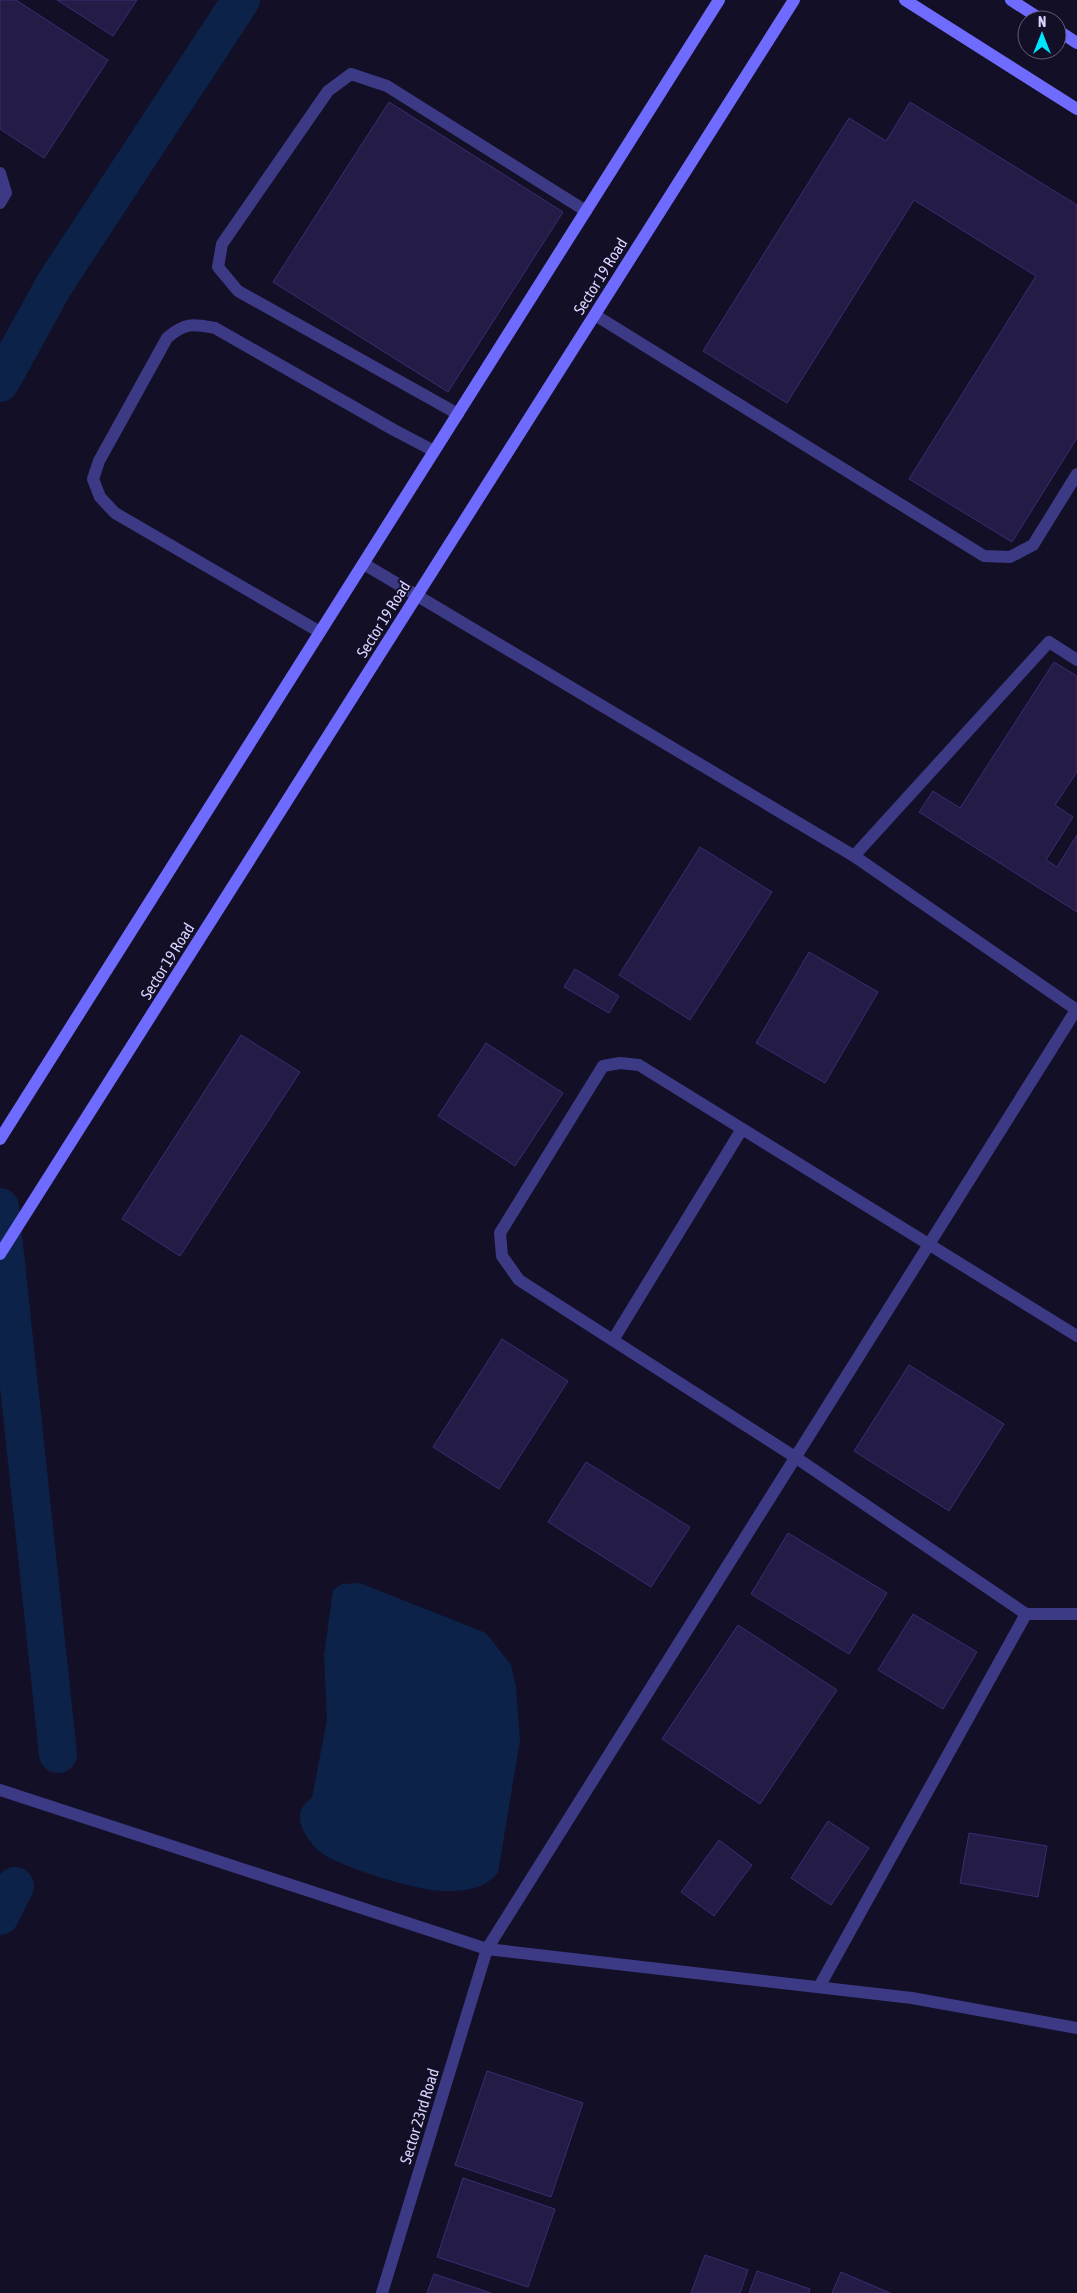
<svg xmlns="http://www.w3.org/2000/svg" width="1077" height="2293" viewBox="0 0 1077 2293" font-family="'Asap Condensed',sans-serif">
<style>
.water{fill:#0c2248}
.lines{fill:none;stroke-linecap:round;stroke-linejoin:round}
.canal{stroke:#0c2248;stroke-width:38}
.building{fill:#241b47;stroke:#3b2d73}
.lane{stroke:#3d3a85;stroke-width:12}
.street{stroke:#3d3a85;stroke-width:12}
.secondary{stroke:#6f6bff;stroke-width:12}
.labels{text-anchor:middle;dominant-baseline:central;stroke-width:4;stroke-linejoin:round;paint-order:stroke}
.street-label{font-size:16px;fill:#d9d4ff;stroke:#130f26}
</style>
<rect width="100%" height="100%" fill="#130f26"/>
<path class="water" d="M360,1583l126,50 25,32 5,22 4,53 -22,133c-14,16 -32,18 -52,18 -24,1 -109,-24 -127,-40 -16,-15 -30,-39 -7,-53l15,-79 -3,-64 9,-65 9,-6z"/>
<g class="lines">
<path class="canal" d="M0,383l54,-98 187,-285
M0,1207l58,547
M0,1916l15,-30"/>
</g>
<path class="building" d="M0,0h16l92,60 -64,98 -44,-29z
M57,0h80l-24,36z
M389,102l174,110 -115,180 -175,-110z
M910,102l167,103v233l-65,104 -103,-63 127,-203 -122,-76 -127,203 -84,-52 146,-233 37,23z
M1054,662l23,14v96l-22,33 18,12 -27,43 11,7 20,-32v77l-158,-100 14,-21 27,17z
M700,847l72,45 -82,128 -71,-45z
M809,952l69,40 -53,91 -69,-40z
M575,969l44,27 -10,17 -45,-26z
M241,1035l59,37 -120,184 -58,-37z
M486,1043l77,50 -48,73 -77,-50z
M502,1339l66,42 -69,108 -66,-42z
M909,1365l95,59 -55,87 -95,-60z
M586,1462l104,65 -39,60 -103,-65z
M788,1533l99,60 -38,61 -98,-60z
M913,1614l64,38 -34,57 -65,-39z
M738,1625l99,65 -77,114 -98,-65z
M828,1821l41,27 -38,57 -40,-27z
M969,1833l78,13 -9,51 -78,-14z
M719,1840l33,25 -38,51 -33,-24z
M487,2071l96,32 -32,94 -96,-32z
M463,2178l92,31 -27,78 -91,-30z
M705,2255l43,15 -8,23h-49z
M757,2271l53,18 -1,4h-60z
M841,2272l49,21h-58z
M434,2274l57,19h-64z"/>
<g class="lines">
<path class="lane" d="M0,173l6,20 -6,10
M595,315l389,241 26,1 23,-12 44,-71
M458,414l-220,-123 -20,-24 4,-23 106,-153 23,-17 36,12 199,125
M854,856l195,-214 28,18"/>
<path class="street" d="M364,564l490,292 223,154
M320,632l-205,-119 -15,-16 -7,-18 6,-18 68,-123c18,-16 26,-14 48,-10l179,102 40,21
M1077,1336l-438,-271 -19,-2 -17,3 -103,167 2,23 17,24 276,177 231,157h51
M613,1340l129,-211
M0,1790l487,159 425,49 165,30
M819,1987l207,-373
M382,2293l105,-344 589,-939"/>
<path class="secondary" d="M905,0l172,109
M1011,0l31,20
M1057,30l20,13
M0,1139l719,-1139
M0,1254l794,-1254"/>
</g>
<g class="labels">
<g class="street-label">
<text transform="translate(600 276) rotate(-58)">Sector 19 Road</text>
<text transform="translate(383 619) rotate(-58)">Sector 19 Road</text>
<text transform="translate(167 961) rotate(-58)">Sector 19 Road</text>
<text transform="translate(419 2116) rotate(-73)">Sector 23rd Road</text>
</g>
</g>
<g transform="translate(1042 35)"><circle r="24" fill="#130f26" stroke="#625e7d"/>
<path d="M0-4L9 19L0 12L-9 19Z" fill="#00e5ff"/>
<text y="-8" font-size="14" font-weight="bold" text-anchor="middle" fill="#d9d4ff">N</text>
</g>
</svg>
